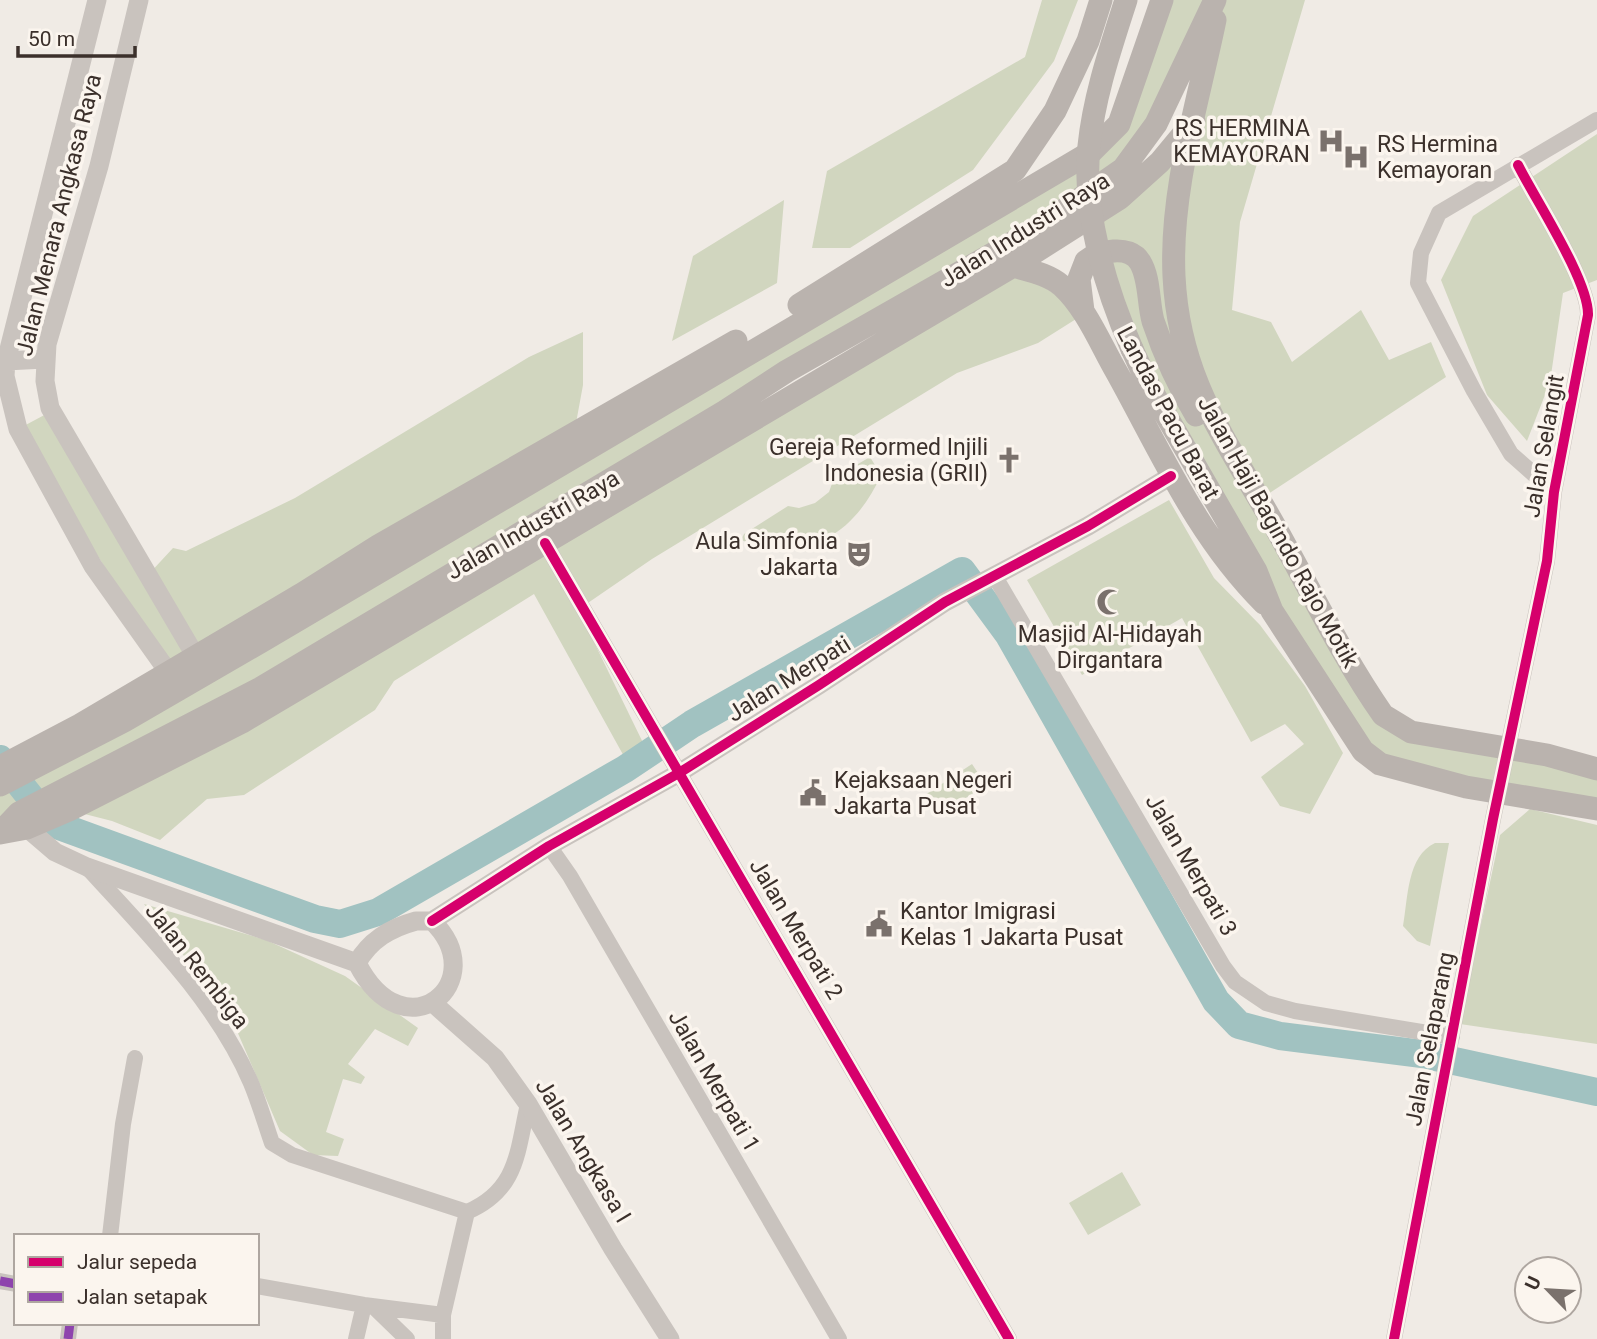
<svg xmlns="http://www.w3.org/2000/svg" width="1597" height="1339" viewBox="0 0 1597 1339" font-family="Roboto,sans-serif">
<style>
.green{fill:#d1d6bf}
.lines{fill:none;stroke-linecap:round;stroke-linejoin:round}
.river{stroke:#a1c2c1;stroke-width:28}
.minor{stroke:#c9c3be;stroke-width:16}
.tertiary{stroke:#c9c3be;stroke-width:19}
.secondary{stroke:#bab3ae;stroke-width:23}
.secondary-bridge{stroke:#bab3ae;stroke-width:23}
.quiet{stroke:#8e44ad;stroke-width:9;stroke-dasharray:18 9;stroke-linecap:butt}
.cycleway-casing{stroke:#fbf5ee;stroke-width:15}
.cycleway{stroke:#d6006c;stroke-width:10}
.labels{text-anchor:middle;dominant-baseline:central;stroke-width:7;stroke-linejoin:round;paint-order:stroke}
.poi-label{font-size:23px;fill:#3b302b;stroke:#fbf5ee;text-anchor:end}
.street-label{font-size:23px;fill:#3b302b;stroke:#fbf5ee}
</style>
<rect width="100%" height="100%" fill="#f0ebe5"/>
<path class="green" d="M1042,0h36l-24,61 -81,109 -123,78h-38l15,-77 198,-114z
M1162,0h53l-92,169 -1123,664v-48l1119,-661z
M1219,0h86l-65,222 -8,88 39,12 21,40 69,-52 28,50 42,-18 15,35 -187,123 124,215 214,55v39l-234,-58 -201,-342 -69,-193 101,-95z
M1597,134v146l-34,13 -13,89 -23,59 -40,-46 -46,-115 32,-64z
M784,200l-7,83 -105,58 21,-85z
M1013,266l71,48 -46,29 -81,30 -305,186 -70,48 -30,-51 96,197 -22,7 -92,-166 -140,87 -19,29 -131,85 -37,4 -47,41 -48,-19 -43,-11z
M583,332v53l-9,49 -405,239 -149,-245 30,-16 98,163 25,-27 13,3 109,-53 234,-141z
M870,457l11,18c-27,60 -75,89 -140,65l3,-6 44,-28 11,2 16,-5 14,-11 5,-14z
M1169,500l45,78 46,47 45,61 38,67 -33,61 -30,-8 -19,-29 43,-33 -19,-20 -34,18 -69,-124 -100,57 -55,-95z
M972,764l14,21 -47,30 -14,-20z
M1530,809l67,16v219l-137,-20 40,-189z
M1435,843h14l-19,103 -13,-5 -14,-15c5,-28 4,-70 32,-83z
M144,904l122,36 79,36 73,52 -10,18 -33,-17 -27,35 17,13 -4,7 -18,-5 -17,53 18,7 -6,17 -25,-1 -33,-24 -49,-114z
M1122,1172l19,33 -53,30 -19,-32z"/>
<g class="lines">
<path class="river" d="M0,759l51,64 264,96 25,5 38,-12 247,-143 67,-45 270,-153 47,64 207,366 23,24 41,11 142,18 175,38"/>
<path class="minor" d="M1554,492l-43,-38 -37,-63 -56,-108 3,-30 18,-40 158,-93
M545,543l464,796
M994,575l229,391 12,16 31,21 29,8 157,26
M549,846l21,30 269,463
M87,867c59,65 129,134 164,216 8,19 14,40 21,60l20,12 175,57
M110,1236l13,-112 12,-66
M0,1281l16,3
M257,1286l107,19 79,10
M373,1306l34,33
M68,1339l2,-16
M356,1339l8,-34
M443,1339v-24l24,-103c51,-22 50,-60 61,-108
M1394,1339l99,-520 54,-258 7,-69 34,-177c1,-34 -53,-116 -70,-150"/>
<path class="tertiary" d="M97,0l-91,361 -1,15 13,53 75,137 76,107
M139,0l-40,166 -52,178 -2,37 5,27 146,249
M6,361l38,-2
M27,828l28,24 32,15 270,96
M416,921h16c62,60 -27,136 -75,42 13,-23 33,-35 59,-42z
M432,921l117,-75 130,-73 140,-88 126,-83 143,-76 83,-50
M434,1004l61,54 33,46 85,145 57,90"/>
<path class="secondary" d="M1215,20c-17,83 -45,170 -41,256 5,107 55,167 104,256 34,61 65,126 105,183l28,17 136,23 50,14
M1013,266c17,5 35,8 49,20 24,22 38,57 54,85 45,81 81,165 148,232
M799,305l216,-135 40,-59 33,-70 13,-41
M1083,311l-4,-32 7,-18c13,-10 43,-17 54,1 10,16 8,41 13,59 11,33 25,64 43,94
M1132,349l17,37 107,185 16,40 91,140 17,13 86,23 131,22
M0,767l80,-42 222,-131 76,-48 358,-205
M0,785l124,-64 138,-80 829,-489 28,-28 43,-124
M0,833l19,-20 242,-125 463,-276 63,-41 251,-143 85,-59 33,-45 59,-124
M0,833l27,-5 42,-18 173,-88 771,-456 107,-68 40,-36 34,-41"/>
<path class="secondary-bridge" d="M1126,0c-15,47 -32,96 -37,146 -7,65 17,144 43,203"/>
<path class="quiet" d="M0,1281l16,3
M68,1339l2,-16"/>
<g class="cycleway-casing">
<path id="cycleway" d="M545,543l464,796
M432,921l117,-75 130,-73 140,-88 126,-83 143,-76 83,-50
M1394,1339l99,-520 54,-258 7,-69 34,-177c1,-34 -53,-116 -70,-150"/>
</g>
<use href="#cycleway" class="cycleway"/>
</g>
<defs>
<g id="hospital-bare" transform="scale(2.1)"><path d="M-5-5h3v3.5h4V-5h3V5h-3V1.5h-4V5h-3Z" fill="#7a716c" stroke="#fbf5ee" stroke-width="2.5" paint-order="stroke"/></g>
<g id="church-bare" transform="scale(2.1)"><path d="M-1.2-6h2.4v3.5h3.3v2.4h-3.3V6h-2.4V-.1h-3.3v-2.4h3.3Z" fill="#7a716c" stroke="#fbf5ee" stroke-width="2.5" paint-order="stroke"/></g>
<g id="theatre-bare" transform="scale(2.1)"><path d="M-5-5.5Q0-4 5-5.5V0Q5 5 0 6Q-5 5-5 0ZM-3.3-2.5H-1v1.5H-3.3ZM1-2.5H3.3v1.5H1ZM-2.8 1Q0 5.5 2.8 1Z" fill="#7a716c" stroke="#fbf5ee" stroke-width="2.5" paint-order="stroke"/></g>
<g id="mosque-bare" transform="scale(2.1)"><path d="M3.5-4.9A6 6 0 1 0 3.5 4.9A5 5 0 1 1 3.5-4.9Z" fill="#7a716c" stroke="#fbf5ee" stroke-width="2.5" paint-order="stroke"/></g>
<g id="civic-bare" transform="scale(2.1)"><path d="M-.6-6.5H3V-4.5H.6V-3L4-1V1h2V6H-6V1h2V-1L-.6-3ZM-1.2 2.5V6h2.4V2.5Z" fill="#7a716c" stroke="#fbf5ee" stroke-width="2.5" paint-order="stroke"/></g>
</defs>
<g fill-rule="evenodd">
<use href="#hospital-bare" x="1331" y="141"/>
<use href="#hospital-bare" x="1356" y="157"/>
<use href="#church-bare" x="1009" y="460"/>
<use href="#theatre-bare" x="859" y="554"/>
<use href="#mosque-bare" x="1110" y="602"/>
<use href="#civic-bare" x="813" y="793"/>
<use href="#civic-bare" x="879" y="924"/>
</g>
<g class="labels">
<g class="poi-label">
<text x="1310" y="128">RS HERMINA<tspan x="1310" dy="26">KEMAYORAN</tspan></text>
<text x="1377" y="144" text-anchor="start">RS Hermina<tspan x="1377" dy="26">Kemayoran</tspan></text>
<text x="988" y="447">Gereja Reformed Injili<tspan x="988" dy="26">Indonesia (GRII)</tspan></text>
<text x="838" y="541">Aula Simfonia<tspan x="838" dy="26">Jakarta</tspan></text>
<text x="1110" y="634" text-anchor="middle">Masjid Al-Hidayah<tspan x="1110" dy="26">Dirgantara</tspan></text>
<text x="834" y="780" text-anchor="start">Kejaksaan Negeri<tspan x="834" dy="26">Jakarta Pusat</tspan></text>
<text x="900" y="911" text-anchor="start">Kantor Imigrasi<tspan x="900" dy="26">Kelas 1 Jakarta Pusat</tspan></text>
</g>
<g class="street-label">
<text transform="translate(59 215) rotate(-76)">Jalan Menara Angkasa Raya</text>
<text transform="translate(1025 230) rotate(-32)">Jalan Industri Raya</text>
<text transform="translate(1168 413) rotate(62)">Landas Pacu Barat</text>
<text transform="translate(1544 446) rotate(-80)">Jalan Selangit</text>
<text transform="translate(533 525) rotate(-30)">Jalan Industri Raya</text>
<text transform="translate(1278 532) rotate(61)">Jalan Haji Bagindo Rajo Motik</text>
<text transform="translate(789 679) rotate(-32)">Jalan Merpati</text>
<text transform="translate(1191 865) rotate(60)">Jalan Merpati 3</text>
<text transform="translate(796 929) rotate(59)">Jalan Merpati 2</text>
<text transform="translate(197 966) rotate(52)">Jalan Rembiga</text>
<text transform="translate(1430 1039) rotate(-79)">Jalan Selaparang</text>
<text transform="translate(714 1081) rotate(60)">Jalan Merpati 1</text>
<text transform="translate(583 1151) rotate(59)">Jalan Angkasa I</text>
</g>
</g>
<rect x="14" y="1234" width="245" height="91" fill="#fbf5ee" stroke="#aea6a0" stroke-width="2"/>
<rect x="28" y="1257" width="35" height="10" fill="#d6006c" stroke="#aea6a0" stroke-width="2"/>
<text x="77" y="1269" font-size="21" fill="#3b302b">Jalur sepeda</text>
<rect x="28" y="1292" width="35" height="10" fill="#8e44ad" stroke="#aea6a0" stroke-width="2"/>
<text x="77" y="1304" font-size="21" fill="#3b302b">Jalan setapak</text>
<g transform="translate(1548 1290) rotate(295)"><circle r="33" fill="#fbf5ee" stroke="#aea6a0" stroke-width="2"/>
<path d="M0-5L12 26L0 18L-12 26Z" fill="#7a716c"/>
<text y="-10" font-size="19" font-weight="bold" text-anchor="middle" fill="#3b302b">U</text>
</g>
<path d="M18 46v10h117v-10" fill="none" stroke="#3b302b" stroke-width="3.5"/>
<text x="28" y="46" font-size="21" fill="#3b302b" stroke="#fbf5ee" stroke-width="5" paint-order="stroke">50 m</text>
</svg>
